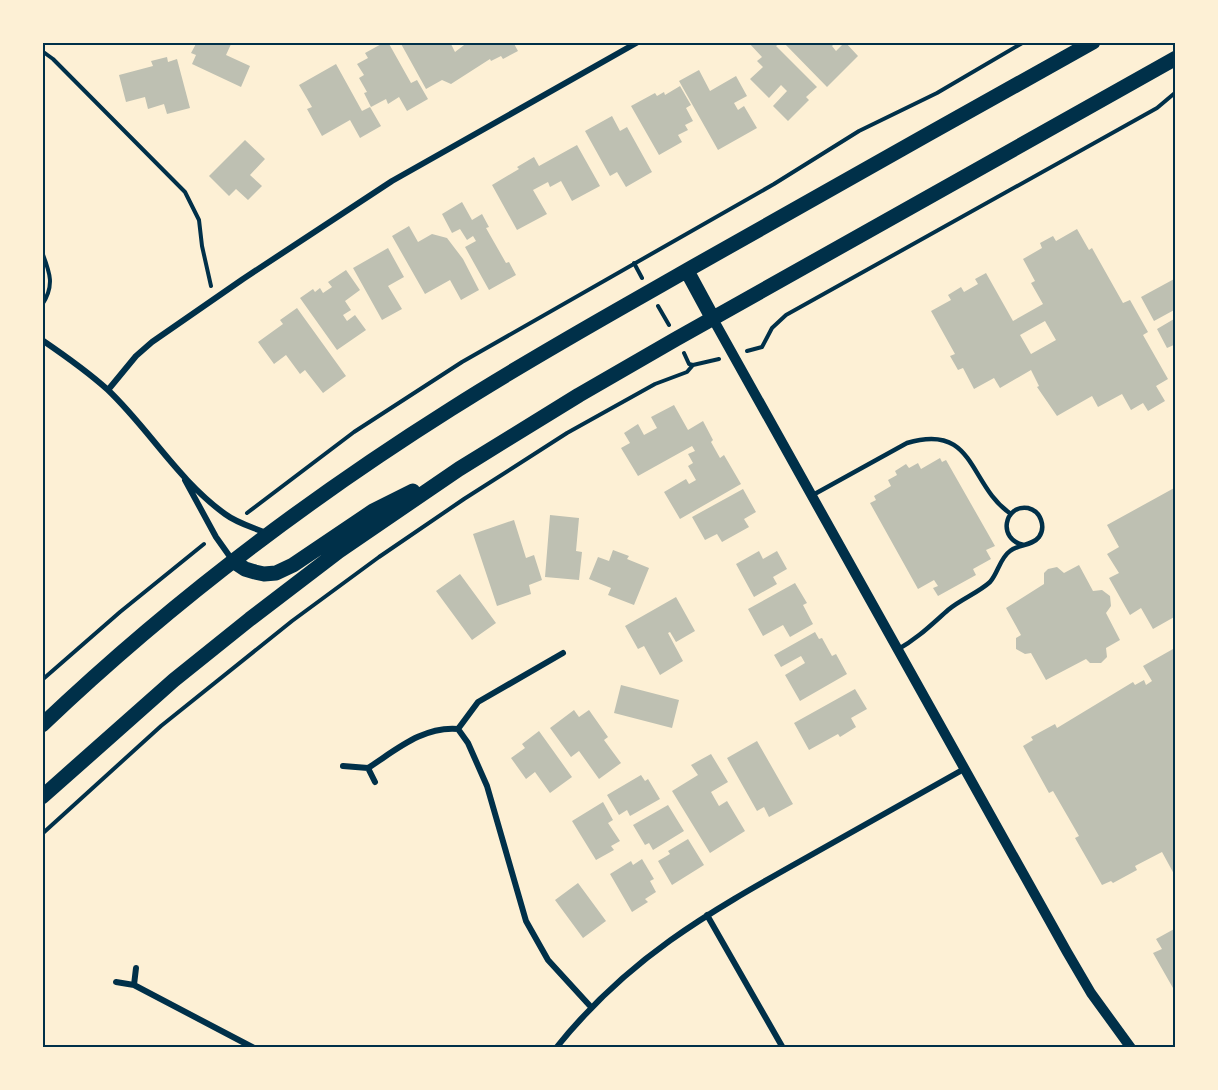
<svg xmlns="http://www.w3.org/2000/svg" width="1218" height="1090" viewBox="0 0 1218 1090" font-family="'Asap Condensed',sans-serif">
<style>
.building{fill:#bec0b2;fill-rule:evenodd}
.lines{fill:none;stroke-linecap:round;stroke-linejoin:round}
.path{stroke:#003049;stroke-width:4}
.service{stroke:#003049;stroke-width:4.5}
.minor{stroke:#003049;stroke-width:6}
.tertiary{stroke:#003049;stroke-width:10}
.primary{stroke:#003049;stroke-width:15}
.neatline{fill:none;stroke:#003049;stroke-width:2}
</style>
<rect width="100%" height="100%" fill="#fdf0d5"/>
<path class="building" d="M197,42h35l-6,13 24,11 -9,21 -49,-23 4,-9 -5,-2z
M385,42h3l23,41 6,-3 11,19 -21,12 -8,-14 -11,7 -2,-5 -15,8 -7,-14 3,-1 -8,-14 5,-3 -7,-11 11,-6 -3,-5z
M400,42h50l5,10 13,-10h45l5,9 -15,8 -2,-3 -10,5 -1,-2 -39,25 -9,-4 -16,9z
M748,42h29l2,2 -3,2 41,41 -11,10 3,3 -21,21 -15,-15 14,-15 -6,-6 -12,13 -19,-19 13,-12 -6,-6 5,-4z
M783,42h53l-4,4 4,5 9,-9 13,14 -31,31z
M167,57l1,5 9,-3 13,49 -23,6 -3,-10 -16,5 -3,-12 -19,5 -7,-27 34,-9 -2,-5z
M336,64l26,47 8,-4 11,19 -21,12 -10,-18 -28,16 -15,-27 5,-2 -13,-22z
M699,70l11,21 26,-15 11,20 -13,7 4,7 6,-4 13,22 -39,22 -39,-69z
M680,86l11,19 -5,3 7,13 -8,4 3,5 -10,5 4,7 -23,13 -28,-49 24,-13 2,3 7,-4 1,3z
M612,116l8,15 7,-4 25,45 -26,15 -9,-15 -7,4 -25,-45z
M245,140l20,19 -15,16 12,11 -14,14 -12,-11 -7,7 -20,-20z
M577,145l23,41 -28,15 -11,-20 -11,6 -2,-5 -15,8 14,24 -30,16 -25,-45 27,-16 -2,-2 17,-10 5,9z
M462,202l10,18 10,-6 7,13 -3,1 20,35 3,-1 7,13 -27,15 -24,-43 11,-6 -3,-5 -6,4 -7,-11 -8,4 -10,-19z
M409,226l9,16 14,-8 15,4 16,21 16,31 -18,10 -11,-20 -25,14 -33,-58z
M1077,229l12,21 3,-2 31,55 7,-3 18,32 -5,3 25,44 -12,7 9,15 -17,10 -5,-8 -12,7 -9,-16 -24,13 -6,-11 -35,20 -20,-29 2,-1 -8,-16 -31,18 -6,-10 -20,11 -11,-21 -5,2 -8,-14 5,-2 -24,-43 20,-11 -3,-5 13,-8 3,5 14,-8 -3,-5 11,-6 27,48 30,-17 -12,-21 4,-2 -12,-22 19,-11 -2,-5 13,-7 3,5zM1045,321l11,19 -25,14 -11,-19z
M388,248l16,29 -16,9 14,23 -20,11 -29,-52z
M346,270l14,20 -15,11 6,9 -8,5 4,6 8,-6 11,15 -29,20 -37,-52 13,-9 2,3 5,-4 3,5 9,-6 -4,-5z
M1176,278v31l-22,12 -13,-24z
M297,308l49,68 -23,17 -18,-23 -5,4 -14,-19 -12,9 -16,-22 25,-18 -3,-4z
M1174,319l2,4v21l-9,4 -10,-19z
M674,405l14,25 15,-9 10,19 -2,2 9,16 4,-3 17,29 -61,35 -16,-27 22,-13 3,5 7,-4 -8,-14 5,-3 -5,-9 7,-3 -3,-5 -54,30 -17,-28 9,-5 -6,-10 14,-9 6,11 13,-7 -6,-11z
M940,458l2,4 4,-2 49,86 -9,4 5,9 -18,10 3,6 -38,21 -5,-8 5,-2 -4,-6 -16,9 -48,-86 6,-3 -2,-4 17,-10 -3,-6 9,-5 -2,-4 11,-7 3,4 9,-5 3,6z
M1176,487v129l-23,13 -12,-21 -11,7 -21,-37 10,-5 -12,-19 12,-7 -12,-22z
M743,489l13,23 -12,7 5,8 -27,15 -5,-8 -12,6 -13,-23z
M550,515l29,3 -3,33 6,1 -3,28 -34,-3z
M514,520l12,38 8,-3 8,25 -13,5 2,9 -34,12 -24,-72z
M613,550l16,6 -2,3 22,9 -15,37 -26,-10 3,-7 -22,-9 9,-22 11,4z
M759,551l4,8 14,-8 10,18 -14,8 4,7 -23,13 -18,-33z
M1079,565l14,26 9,-1 8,6 1,10 -5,7 14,27 -14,8 1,9 -6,6h-11l-4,-4 -40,21 -15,-27 -6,1 -9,-5v-11l5,-3 -15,-27 38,-24v-11l4,-4 9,-2 7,6z
M460,574l36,49 -24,17 -36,-49z
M795,583l12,20 -4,2 10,19 -23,13 -7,-12 -20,11 -15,-27z
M676,597l19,34 -19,11 -6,-10 -2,1 15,28 -23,14 -16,-29 -6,3 -13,-23z
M815,632l4,7 3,-1 10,18 4,-2 11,20 -47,27 -15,-26 20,-12 -4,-7 -20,11 -7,-12z
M1173,649l3,6v218l-2,1 -12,-22 -27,14 2,4 -24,13 -2,-2 -9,4 -27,-47 4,-2 -26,-45 -4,2 -26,-47 10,-6 -2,-3 24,-13 2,4 76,-46 2,3 9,-5 2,5 6,-4 -9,-15z
M621,685l58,15 -7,28 -58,-15z
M855,689l12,20 -16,9 5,9 -16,10 -2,-3 -29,16 -15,-27z
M574,710l5,7 10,-7 19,27 -4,3 17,23 -22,16 -20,-28 -8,6 -21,-29z
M539,731l33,46 -22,16 -15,-21 -9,7 -15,-21 14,-10 -3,-4z
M757,741l36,63 -24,13 -5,-10 -7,4 -30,-53z
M711,754l17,28 -17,10 8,14 8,-5 18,30 -35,22 -38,-62 26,-16 -7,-10z
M641,775l4,6 3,-2 12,20 -30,17 -3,-6 -8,5 -12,-20z
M603,802l10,18 -5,3 12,18 -9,5 3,4 -18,10 -24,-39z
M668,805l16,26 -31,19 -4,-7 -4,2 -12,-20z
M688,839l16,26 -32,20 -14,-24 12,-7 -2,-3z
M642,859l12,20 -4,2 6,11 -11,7 3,3 -16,10 -22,-38 21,-13 2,4z
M578,883l28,38 -23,17 -28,-38z
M1176,928v59l-3,1 -20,-35 9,-4 -6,-10z"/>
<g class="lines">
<path class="path" d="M42,51l11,8 132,133 14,28 3,26 9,40
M42,252c8,21 13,33 0,53
M634,263l8,15
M658,306l11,19
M747,351l15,-4 10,-19 14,-13 371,-207 19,-16
M684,353l5,11 4,1
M247,513l107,-81 108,-70 312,-178 85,-53 78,-38 87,-51
M42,680l78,-68 84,-68
M42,834l119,-108 131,-105 87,-64 85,-58 103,-66 88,-49 32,-12 6,-7 26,-6"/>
<path class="service" d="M811,496l96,-53c69,-21 61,42 104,71
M897,650c20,-11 34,-25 51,-40 13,-11 30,-17 42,-28 8,-9 10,-24 20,-31 9,-7 22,-5 29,-14 7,-10 2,-26 -11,-29 -24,-4 -31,32 -4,37"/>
<path class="minor" d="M42,340c22,15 46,32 66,50 41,39 70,90 117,124 12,9 27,13 41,19
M108,390l28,-34 16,-14 91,-63 149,-98 246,-139
M185,480l31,57 17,24
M458,729l10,14 19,43 39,135 22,39 43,47
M458,729l20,-27 85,-49
M343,766l25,2 7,14
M368,768c28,-18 55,-42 90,-39
M707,915l76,133
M116,982l18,3 120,63
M134,985l2,-17
M556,1048c72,-90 150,-134 248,-189 53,-30 107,-60 160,-90"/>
<path class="tertiary" d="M713,319l354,633 24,41 40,55"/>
<path class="primary" d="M687,271l26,48
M233,561l12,8 10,3 9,2 12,-1 17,-8 80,-54 40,-20
M42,725c125,-119 263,-224 409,-316 78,-50 160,-95 240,-141 133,-76 268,-151 402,-226
M42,797l132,-117 76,-61 89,-68 120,-82 120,-74 97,-56 500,-281"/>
</g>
<rect width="1218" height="1090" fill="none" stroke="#fdf0d5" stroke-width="87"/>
<rect x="44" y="44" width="1130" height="1002" class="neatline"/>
</svg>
